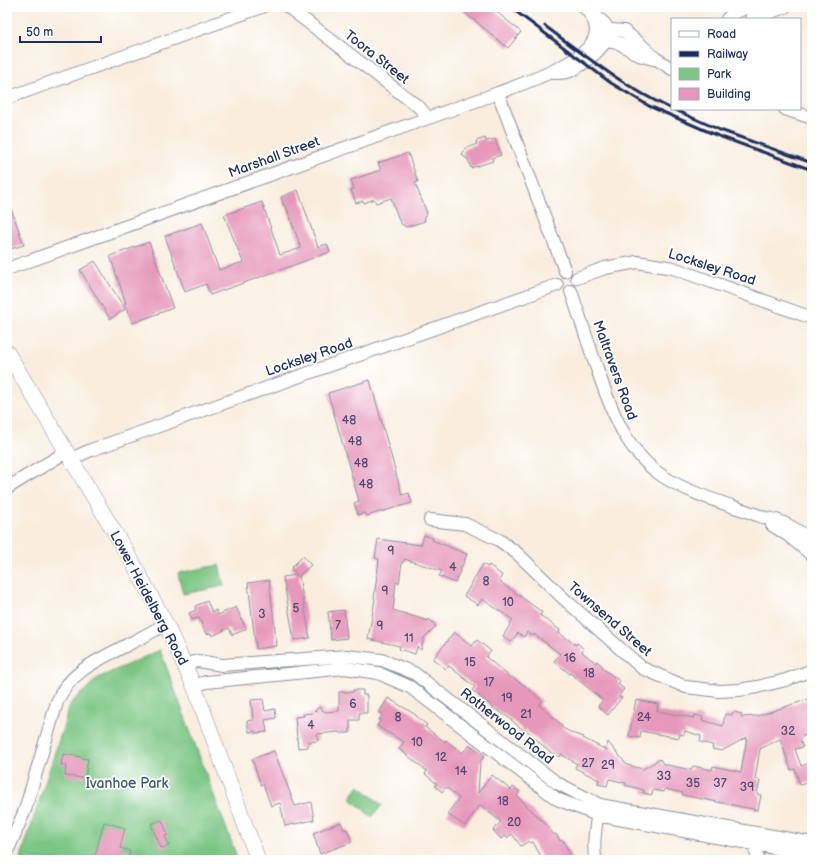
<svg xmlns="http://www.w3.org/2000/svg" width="819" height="867" viewBox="0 0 819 867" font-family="'Balsamiq Sans',sans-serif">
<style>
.green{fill:#7cc684;stroke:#4c7a71}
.building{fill:#e697ba}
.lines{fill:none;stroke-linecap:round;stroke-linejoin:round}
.minor-casing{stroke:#8a8e9e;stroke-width:14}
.major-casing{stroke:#8a8e9e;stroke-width:16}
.minor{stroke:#fff;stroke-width:12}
.major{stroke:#fff;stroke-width:15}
.rail{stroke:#1b2f5e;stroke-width:3}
.labels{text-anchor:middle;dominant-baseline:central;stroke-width:3.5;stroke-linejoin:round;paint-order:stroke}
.number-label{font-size:12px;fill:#4e4975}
.street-label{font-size:14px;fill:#1b2f5e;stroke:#fff}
.park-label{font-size:14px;fill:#385c69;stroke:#fff}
</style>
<rect width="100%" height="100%" fill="#fff"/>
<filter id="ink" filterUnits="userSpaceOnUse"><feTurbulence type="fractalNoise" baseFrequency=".025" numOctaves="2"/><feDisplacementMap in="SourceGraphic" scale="8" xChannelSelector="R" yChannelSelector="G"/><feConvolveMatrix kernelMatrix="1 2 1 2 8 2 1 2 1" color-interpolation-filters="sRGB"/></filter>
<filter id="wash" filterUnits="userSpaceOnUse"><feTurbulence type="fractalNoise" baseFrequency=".012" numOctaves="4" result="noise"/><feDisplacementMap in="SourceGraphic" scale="16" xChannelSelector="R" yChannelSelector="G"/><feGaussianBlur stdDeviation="0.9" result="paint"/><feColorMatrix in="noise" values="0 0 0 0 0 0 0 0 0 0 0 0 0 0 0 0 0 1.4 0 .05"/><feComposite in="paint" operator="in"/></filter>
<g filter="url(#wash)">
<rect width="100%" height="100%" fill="#f9edde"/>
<path class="green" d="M219,565l5,21 -41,8 -5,-21z
M160,650l78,210h-218l51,-157 27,-25z
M359,786l23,19 -10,12 -22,-19z"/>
<g id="blocks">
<path class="building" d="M458,7h33l30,25 -13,16z
M485,138l1,3 9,-2 6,16 -9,3 1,3 -22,7 -3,-9 -4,-2 -2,-3 3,-5 12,-5 -1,-3z
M408,153l10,29 -3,1 12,30 -1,1v2l-2,1 1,4 -19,6 -6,-4 -9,-25 -15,5 -2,-4 -10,4 -1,-2 -7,2 -5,-13 3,-1 -3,-9 30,-10 -3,-7z
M298,190l20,57 9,-3 3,8 -120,43 -4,-11 -21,8 -20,-56 37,-13 17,47 24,-8 -19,-47 38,-13 18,53 21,-7 -15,-42h-2l-3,-9z
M7,200h1l16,45 -17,5z
M149,242l24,66 -40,15 -9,-20h2l-16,-47z
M95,261l30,48 -15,10 -30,-49z
M370,380l32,115 7,-2 3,10 -46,13 -1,-3 -7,2 -4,-12 5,-2 -31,-108z
M424,535l9,3 -1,2 35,14 -12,29 -16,-7 3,-5 -38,-12v3h-2l-3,21 -3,-1 -3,28 35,11 1,-2 7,7 -12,12 -3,12 -4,-3 -2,7 -16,-5 1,-3 -32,-7 7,-40 -1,-1 5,-39 -4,-1 3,-19 43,6z
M303,556l8,9 -12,11 11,62 -16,2 -11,-63 14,-2 -6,-7z
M483,564l5,3 1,-2 7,5v1l6,4 -3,6 43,31 -2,3 20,15 -1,3 17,12 1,-2 7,6 -2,3 14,11 1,-2 6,6 -1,1 18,13 -2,3 6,5 -6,8h4l-14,18 -10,-9 5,-6 -33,-27v1l-16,-13 6,-7 -26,-20 -1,2 -6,-4 -3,5 -6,-4 -7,9 -8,-6 10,-16 -31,-21 -4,6 -14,-9z
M269,580l8,66 -21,3 -8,-66z
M207,601l5,11 4,-2 2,5 18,-8 10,22 -14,6 -3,-7 -17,8 -1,-3 -5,1 -7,-16 -7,2 -3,-7 7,-3 -1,-4z
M344,610l3,28 -16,2 -3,-28z
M454,632l18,14 5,-6 14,11 -5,6 25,21 1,-1 17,12 13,12 -3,4 23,20 -1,2 13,7 10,3 -1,1 23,12 2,-8 19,23 16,4 17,-10 3,5 28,6 2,-4 19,4 1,-4 28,6 6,-35 -25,14 -10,-2 1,-4 -13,-3 1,-6 -16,-5 -1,4 -4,-1 -1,4 -38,-7 -1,7 -11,-2 7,-36 22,4 -1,7 37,7 1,-3 8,2 -1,3 21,6 2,-12 7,1 1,-3 9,2 -1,3 16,-1 55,-18v35l-9,3 -3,4 3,7 -8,2 6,17 11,-4v19l-12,4 -5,-16 -4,1 -11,-31 -20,10 -5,30 5,1 -3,14 4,1 -3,15 -76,-15 1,-2 -18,-4 -1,3 -11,-2 -1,5 -9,-2 1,-3 -19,-5 1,-2 -17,-4 -2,7 -9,-2 1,-4 -24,-12 2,-4 -16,-10 -1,3 -10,-5 -25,-23 -1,2 -16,-14 -16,-10 -20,-17 3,-3 -26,-21 -3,3 -13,-10z
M353,690h10v5h4v18h-8v7h-9v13h-11v-1l-22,2 1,7 -10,1v5l-10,1 -3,-31 9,-1 -1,-2 10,-1 6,-6 6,5 14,-1v-19h14z
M388,698l28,17v1l11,9 -2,2 20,15 1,-2 16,13 8,-8 15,10 -5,7 -2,31 14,-18 19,15 2,-3 7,5 -3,4 24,24 1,-1 12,16 2,-1 4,7 3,-1 10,20h-30l-10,-18 -2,1 -2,-2 -8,5 -9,-12 -5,4 -2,-2 -4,3 -8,-9 8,-8 -21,-17 -15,21 -18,-12 12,-16 -13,-11 -4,5 -7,-6 2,-2 -12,-10 2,-3 -28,-22 5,-7 -27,-16 4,-6h-2l4,-7h-4z
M263,699l2,12 10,-2 1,9 -11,2 2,12 -12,1v-2l-6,1 -2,-11 6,-1 -2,-20z
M274,751l21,55 16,-4 3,18 -29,6 -5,-23 -9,3 -8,-22 -2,1 -9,-26z
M63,754l19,3v1l6,1 -3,19 -20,-2 1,-11h-5z
M162,820l6,15 -3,1 4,10 -8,2 -10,-24z
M104,822l21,6 -5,20 10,3 -3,9h-33z
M341,822l3,8 3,-1 5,13 -32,12 -7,-21z"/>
</g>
</g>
<g filter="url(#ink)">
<use href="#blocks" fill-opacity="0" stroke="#8a8e9e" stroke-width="1"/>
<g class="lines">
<g class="minor-casing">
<path id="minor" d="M288,7l132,101 8,10
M727,19l8,-7 14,-5
M751,19l34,-12
M599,32l13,-2 12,1 15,12 16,15 17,11
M605,41l14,2 20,12 14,4
M554,73c5,0 9,0 13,-1 11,-2 34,-22 39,-32 2,-6 1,-11 -1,-16l-15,-13
M498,93l67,178
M7,98l255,-91
M785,109l27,9
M7,269l491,-176c23,-9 97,-32 98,-62 0,-9 -6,-18 -12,-24
M577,278l28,-10 32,-6 36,6 139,50
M571,291c8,24 16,48 24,72 15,43 29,88 69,114 28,18 70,29 101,41 17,1 34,13 47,23
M71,459l20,-9 466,-165
M7,488l59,-36
M430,520l35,4 34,16 19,14 44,43 80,71 44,19 33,4 20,-1 18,-3 29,-7 26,-10
M772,525l17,11 23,19
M184,664l14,-3 24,4 125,-9 35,4 32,13 143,110 43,22 212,38
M194,686l12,-4 139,-14 33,5 32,14 147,112 40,16 215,40
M753,838v7l6,15
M7,852l18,-42 32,-108c12,-30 41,-42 68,-56 14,-7 27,-14 41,-22
M596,860c-4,-12 0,-39 3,-52"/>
</g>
<g class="major-casing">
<path id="major" d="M7,352l126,211 33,61 28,62 64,174"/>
</g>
<use href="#minor" class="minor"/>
<use href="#major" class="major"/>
<path class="rail" d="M510,7l101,76 38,23 67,29 96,35
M545,26c40,30 81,62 127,83
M673,109l47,21 92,33"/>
</g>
</g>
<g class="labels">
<g class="number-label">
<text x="349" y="420">48</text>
<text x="355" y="441">48</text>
<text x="361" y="463">48</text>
<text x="366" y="484">48</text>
<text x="391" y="551">9</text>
<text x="453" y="567">4</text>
<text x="486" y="581">8</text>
<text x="385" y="591">9</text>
<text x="508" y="602">10</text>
<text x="296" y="608">5</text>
<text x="262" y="614">3</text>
<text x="338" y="625">7</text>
<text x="380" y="626">9</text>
<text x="409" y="638">11</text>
<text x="570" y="658">16</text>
<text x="470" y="662">15</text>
<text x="589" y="673">18</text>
<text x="489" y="682">17</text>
<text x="507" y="698">19</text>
<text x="353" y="704">6</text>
<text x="526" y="714">21</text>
<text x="398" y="717">8</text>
<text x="644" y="717">24</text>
<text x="311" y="725">4</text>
<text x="788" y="731">32</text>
<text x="417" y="742">10</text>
<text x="441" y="757">12</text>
<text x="588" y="763">27</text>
<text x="608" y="765">29</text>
<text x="461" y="771">14</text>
<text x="664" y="776">33</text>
<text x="693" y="783">35</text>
<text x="720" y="783">37</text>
<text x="747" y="787">39</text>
<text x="503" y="801">18</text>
<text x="514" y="822">20</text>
</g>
<g class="street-label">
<text transform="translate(377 57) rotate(38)">Toora Street</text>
<text transform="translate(274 157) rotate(-20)">Marshall Street</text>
<text transform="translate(712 267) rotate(18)">Locksley Road</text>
<text transform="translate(309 357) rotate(-19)">Locksley Road</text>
<text transform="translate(615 370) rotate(70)">Maltravers Road</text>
<text transform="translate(149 598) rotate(62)">Lower Heidelberg Road</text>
<text transform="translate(610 619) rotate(41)">Townsend Street</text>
<text transform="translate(507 726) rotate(38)">Rotherwood Road</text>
</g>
<g class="park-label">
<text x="127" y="783">Ivanhoe Park</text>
</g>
</g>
<rect width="819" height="867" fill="none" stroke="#fff" stroke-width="24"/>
<rect x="671" y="18" width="130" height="92" fill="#ffffff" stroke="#a4acbf"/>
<rect x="679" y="31" width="20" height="6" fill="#ffffff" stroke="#a4acbf"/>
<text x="707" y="38" font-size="12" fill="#1b2f5e">Road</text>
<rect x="679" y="51" width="20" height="6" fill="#1b2f5e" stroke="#a4acbf"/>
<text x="707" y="58" font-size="12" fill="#1b2f5e">Railway</text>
<rect x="679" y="68" width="20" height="12" fill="#7cc684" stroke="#a4acbf"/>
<text x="707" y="78" font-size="12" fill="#1b2f5e">Park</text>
<rect x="679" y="88" width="20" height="12" fill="#e697ba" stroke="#a4acbf"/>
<text x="707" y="98" font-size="12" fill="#1b2f5e">Building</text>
<path d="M20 36v6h81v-6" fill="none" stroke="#1b2f5e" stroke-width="2"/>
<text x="26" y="36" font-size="12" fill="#1b2f5e" stroke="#ffffff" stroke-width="3" paint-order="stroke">50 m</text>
</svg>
